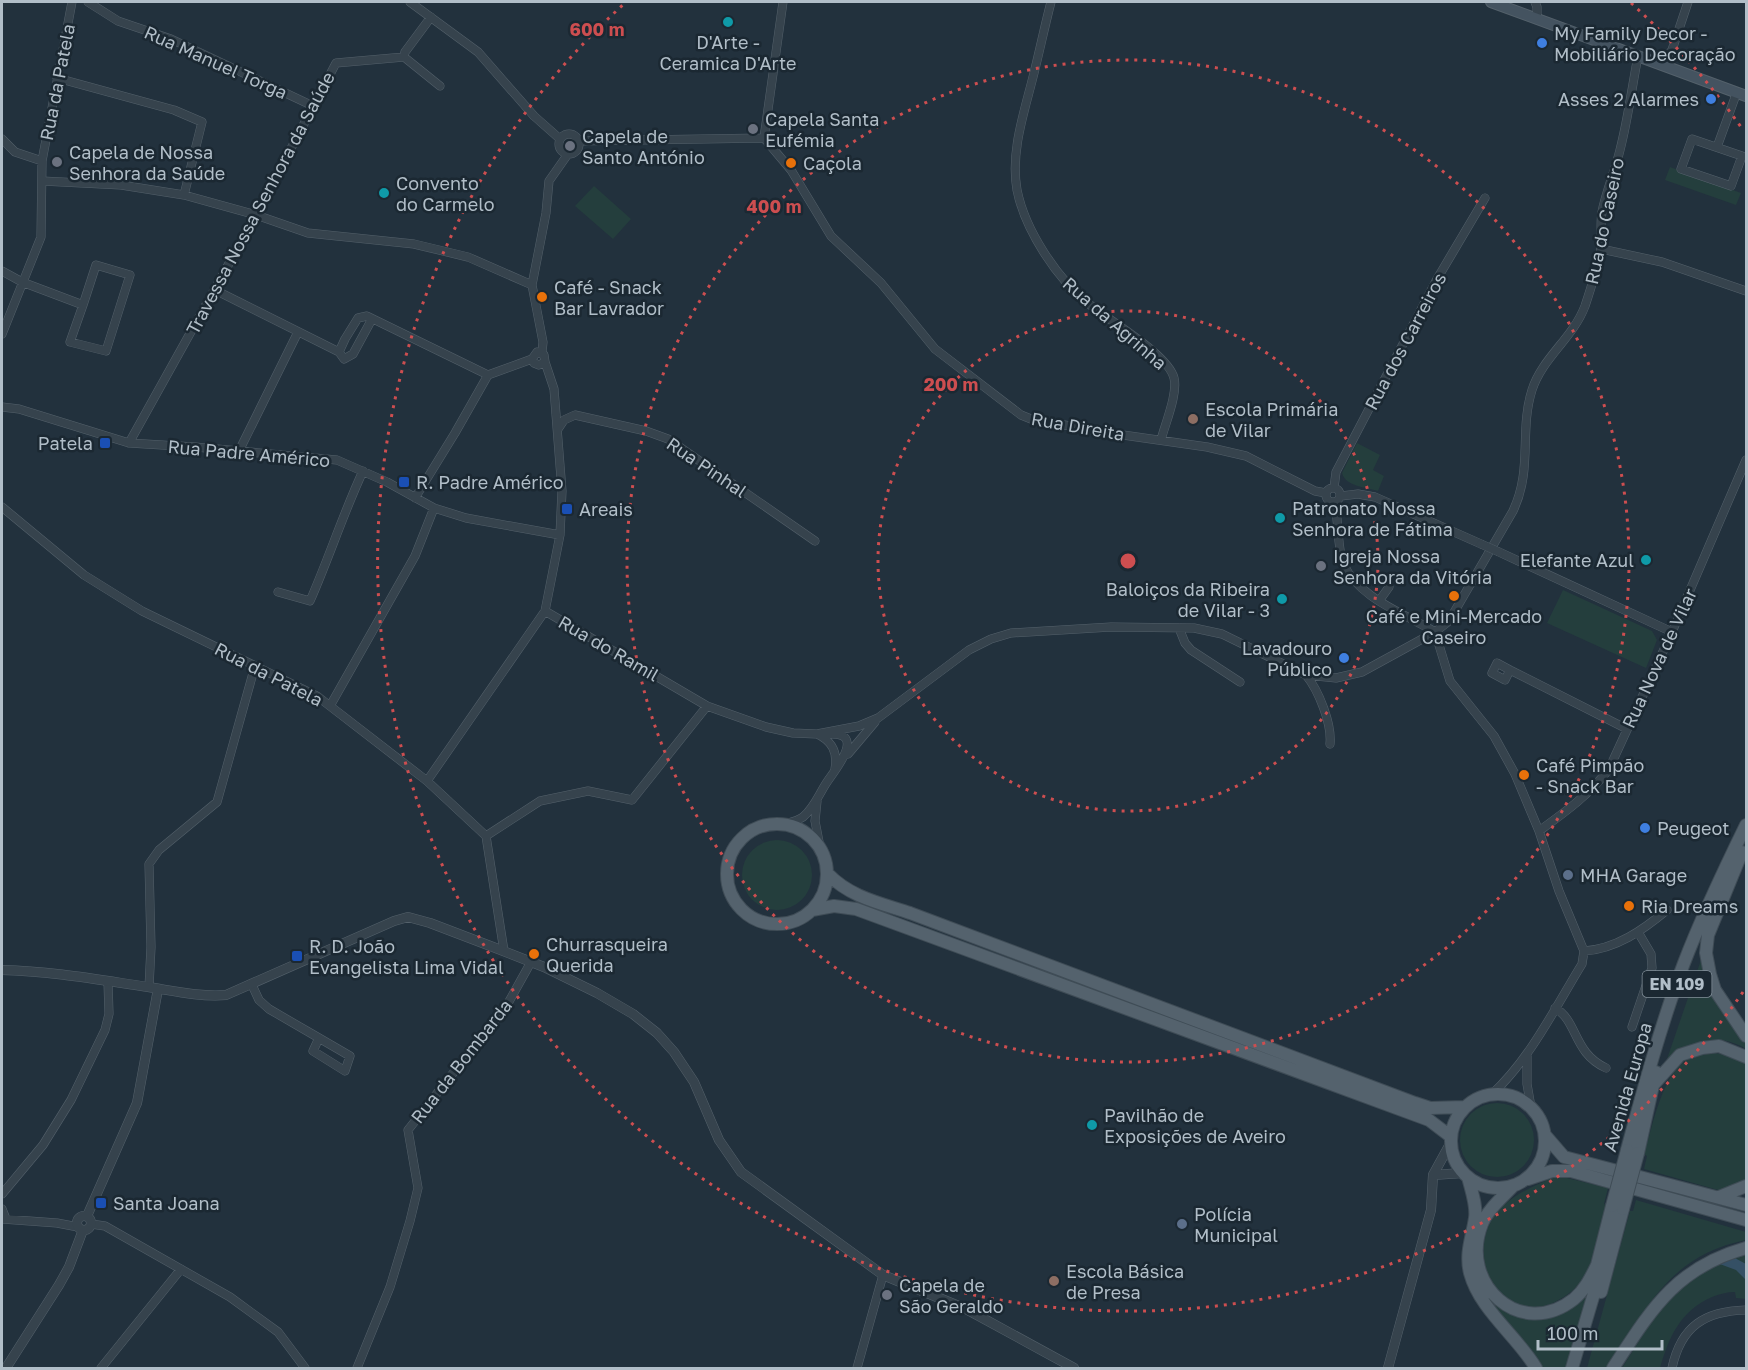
<svg xmlns="http://www.w3.org/2000/svg" width="1748" height="1370" viewBox="0 0 1748 1370" font-family="'Golos Text',sans-serif">
<style>
.green{fill:#243e3d}
.water{fill:#355065}
.lines{fill:none;stroke-linecap:round;stroke-linejoin:round}
.minor-casing{stroke:#54616b;stroke-width:9}
.tertiary-casing{stroke:#54616b;stroke-width:10}
.secondary-casing{stroke:#54616b;stroke-width:12}
.primary-casing{stroke:#3f4c56;stroke-width:14}
.minor{stroke:#36434d;stroke-width:8}
.tertiary{stroke:#36434d;stroke-width:9}
.secondary{stroke:#445360;stroke-width:10}
.primary{stroke:#54626d;stroke-width:12}
.minor-bridge-casing{stroke:#54616b;stroke-width:9;stroke-linecap:butt}
.primary-bridge-casing{stroke:#3f4c56;stroke-width:14;stroke-linecap:butt}
.minor-bridge{stroke:#36434d;stroke-width:8}
.primary-bridge{stroke:#54626d;stroke-width:12}
.ring{fill:none;stroke:#cd4e50;stroke-width:3;stroke-dasharray:3 6}
.culture-dot{fill:#0f9aa8;stroke:#1b2832;stroke-width:2}
.shop-dot{fill:#3f7fe0;stroke:#1b2832;stroke-width:2}
.worship-dot{fill:#6b7280;stroke:#1b2832;stroke-width:2}
.food-dot{fill:#e8710a;stroke:#1b2832;stroke-width:2}
.education-dot{fill:#8d6e63;stroke:#1b2832;stroke-width:2}
.transit-dot{fill:#1a4fb4;stroke:#1b2832;stroke-width:2}
.service-dot{fill:#5c6f8a;stroke:#1b2832;stroke-width:2}
.labels{text-anchor:middle;dominant-baseline:central;stroke-width:5;stroke-linejoin:round;paint-order:stroke}
.shield{fill:#1b2832;stroke:#84919b;stroke-width:1.5}
.shield-label{font-size:16px;font-weight:bold;fill:#b1bec8}
.poi-label{font-size:18px;fill:#b1bec8;stroke:#1b2832;text-anchor:start}
.street-label{font-size:18px;fill:#b1bec8;stroke:#1b2832}
.centre{fill:#cd4e50;stroke:#1b2832;stroke-width:3}
.ring-label{font-size:18px;text-anchor:middle;font-weight:bold;fill:#cd4e50;stroke:#1b2832;stroke-width:5;stroke-linejoin:round;paint-order:stroke}
</style>
<rect width="100%" height="100%" fill="#22313d"/>
<path class="green" d="M1670,167l71,26 -5,12 -71,-25z
M594,186l37,33 -18,20 -38,-33z
M1357,443l23,12 -7,15 11,6 -6,15c-12,-4 -32,-4 -36,-18z
M1563,590l89,41 5,9 -11,28 -99,-45z
M742 875a35 35 0 1 1 70 0a35 35 0 1 1-70 0Z
M1702,957l44,85v7c-26,-17 -55,-8 -79,10z
M1715,1053l16,3 15,6v117l-12,8 -16,3 -74,-21 3,-13 -3,-2c8,-25 17,-76 40,-92 8,-6 21,-8 31,-9z
M1460 1140a37 37 0 1 1 74 0a37 37 0 1 1-74 0Z
M1552,1178h15l41,10 -4,16 3,1c-6,21 -11,51 -22,70 -7,13 -17,20 -30,27 -61,29 -96,-57 -51,-97 13,-12 32,-20 48,-27z
M1636,1200l110,32v8c-76,15 -100,68 -137,128h-22l43,-157h3z
M1746,1251v48l-10,-1 -1,-6c-8,0 -16,2 -23,5 -32,14 -43,40 -52,71h-38l41,-65 40,-35z
M1480,1284l43,33 64,-22 -21,73h-26l-51,-68z"/>
<path class="water" d="M1731,1256l15,8v16l-10,-10 -19,-7z"/>
<g class="lines">
<g class="minor-casing">
<path id="minor" d="M88,2l30,19 53,18 142,67
M410,2l68,50 56,64 26,23
M1051,2c-6,23 -11,47 -17,71 -9,37 -24,78 -17,117 8,40 40,89 72,114 20,17 79,50 85,74 4,16 -9,46 -13,62
M1535,2l2,5v12
M404,57l1,-5 26,-35
M1661,64l11,-14 16,-48
M57,78l117,32 28,12 -18,73
M559 144a10 10 0 1 1 20 0a10 10 0 1 1-20 0Z
M764,138l27,32 40,66 50,47 54,66 86,66 10,4 78,14 98,14 39,9 69,35 11,2
M764,138l19,-136
M2,139l13,13 27,9
M1692,139l50,17 -11,30 -50,-17z
M578,141l186,-3
M1717,147l20,-55
M42,181l79,4 63,10 72,20 52,18 106,11 54,13 64,28
M1601,249l61,13 84,29
M2,271l20,11 61,23 -13,37 36,9 24,-76 -34,-10 -13,40
M215,290l124,62 6,-13 13,-21 9,-2 121,59
M2,334l39,-97 1,-76 30,-159
M339,352l5,7 9,-5 19,-35
M542,352l1,-10 -11,-57 14,-72 3,-32 19,-27
M545,362l-6,3 -5,-2 -2,-4 5,-7 7,3 1,7 9,27 8,102 -2,44 -15,76 162,95 59,21 27,6 24,1 42,-8 19,-8 91,-68 22,-11 20,-6 100,-6 83,1 28,6 84,41 30,3 26,-6 73,-40 14,-11 64,-110c20,-42 6,-80 19,-121 10,-32 41,-52 53,-84 6,-18 13,-39 16,-58 1,-12 -1,-24 1,-36 4,-21 13,-41 18,-62 8,-31 12,-63 18,-94
M2,407l17,2 110,34 66,4 142,13 50,22 47,26 32,10 94,17
M558,429l6,-9 11,-5 71,16 22,8 147,102
M129,443l127,-228 80,-152 68,-6 36,29
M239,451l59,-119
M1326 495a7 7 0 1 1 14 0a7 7 0 1 1-14 0Z
M1334,488l2,-16 101,-193 48,-81
M1341,496l17,-2 17,3 106,47
M415,498l40,-65 33,-58 44,-16
M1335,503c3,14 3,49 8,60 16,36 61,50 92,69
M2,507l82,68 58,36 175,85 110,85 59,55 18,115
M1499,552l173,80
M278,592l32,9c19,-43 33,-87 53,-130
M1379,601l10,-14
M1179,628l6,15 6,7 49,32
M1435,632l15,49 44,55 21,38 24,57 20,60 25,60 -2,13c-27,44 -52,95 -90,130
M1510,670l-5,10 -13,-7 5,-10 13,7 117,59
M1306,675c13,16 26,49 24,69
M330,706l85,-150 19,-48
M817,734c15,7 21,18 18,35
M848,754l27,-32
M427,781l118,-170
M817,801l-2,20 5,26
M785,824c7,-2 12,-3 18,-7 11,-9 16,-23 24,-35 8,-12 39,-49 4,-48
M1539,831c26,-19 50,-36 70,-62l63,-137 74,-172
M486,836l54,-35 48,-10 44,9 75,-94
M1584,951c32,-2 59,-21 83,-41
M252,985l7,15 10,9 50,29
M149,987l2,-40 -2,-83 10,-14 58,-48 38,-136
M1555,1008c23,13 18,45 51,60
M1632,1027l20,-59 -1,-14 -13,-22
M319,1038l31,18 -5,15 -32,-20z
M1527,1056v28l4,23
M2,1194l41,-49 28,-45 34,-70 4,-16 -1,-32
M2,1209l4,10
M2,1219l55,4 21,4
M91,1224l14,2 125,71 48,35 27,36
M101,1368l80,-99
M357,1368l33,-81 20,-66 8,-33 -10,-58 99,-125 24,-43
M857,1368l26,-93
M1672,1368c9,-42 33,-57 74,-58"/>
</g>
<g class="tertiary-casing">
<path id="tertiary" d="M2,970c48,1 98,10 146,17 26,4 51,10 78,8l168,-74 14,-4 22,6 63,24 51,20 53,26 36,21 24,19 17,19 20,30 25,58 22,32 142,103 83,34 108,59
M1433,1175l30,-2
M77 1223a7 7 0 1 1 14 0a7 7 0 1 1-14 0Z
M87,1216l50,-113 21,-114
M6,1368l53,-83 10,-18 14,-37
M1388,1368l43,-158 2,-35 17,-31"/>
</g>
<g class="secondary-casing">
<path id="secondary" d="M1491,2l255,94"/>
</g>
<g class="primary-casing">
<path id="primary" d="M727 874a50 50 0 1 1 100 0a50 50 0 1 1-100 0Z
M1742,852l-34,83 -2,18 4,21 5,16 31,46
M828,874c22,23 52,29 82,39l505,190 15,5 34,-1
M812,910l22,-4 22,3 573,211 21,16
M1654,1084l26,-29 22,-7 17,-2 27,11
M1451 1141a47 47 0 1 1 94 0a47 47 0 1 1-94 0Z
M1545,1135l19,22 182,48
M1627,1150c17,-63 34,-126 57,-187 18,-47 40,-93 62,-138
M1638,1153l18,-81
M1468,1177c3,13 9,28 7,41 -3,20 -10,35 -5,55 10,37 47,63 66,95
M1528,1179l24,-8h19l175,49
M1514,1185c-11,12 -26,24 -32,39 -24,60 39,117 92,75 11,-9 17,-22 23,-34
M1719,1197l27,-11
M1601,1292l22,-83
M1572,1368l23,-78 2,-25 15,-59
M1613,1368c38,-58 62,-100 133,-120"/>
</g>
<use href="#minor" class="minor"/>
<use href="#tertiary" class="tertiary"/>
<use href="#secondary" class="secondary"/>
<use href="#primary" class="primary"/>
<g class="minor-bridge-casing">
<path id="minor-bridge" d="M1481,544l18,8"/>
</g>
<g class="primary-bridge-casing">
<path id="primary-bridge" d="M1612,1206l15,-56
M1623,1209l15,-56"/>
</g>
<use href="#minor-bridge" class="minor-bridge"/>
<use href="#primary-bridge" class="primary-bridge"/>
</g>
<g class="ring">
<circle cx="1128" cy="561" r="250"/>
<circle cx="1128" cy="561" r="501"/>
<path d="M1743 992A751 751 0 1 1 625 3M1631 3A751 751 0 0 1 1743 130"/>
</g>
<g class="culture-dot">
<circle cx="728" cy="22" r="6"/>
<circle cx="384" cy="193" r="6"/>
<circle cx="1280" cy="518" r="6"/>
<circle cx="1646" cy="560" r="6"/>
<circle cx="1282" cy="599" r="6"/>
<circle cx="1092" cy="1125" r="6"/>
</g>
<g class="shop-dot">
<circle cx="1542" cy="43" r="6"/>
<circle cx="1711" cy="99" r="6"/>
<circle cx="1344" cy="658" r="6"/>
<circle cx="1645" cy="828" r="6"/>
</g>
<g class="worship-dot">
<circle cx="753" cy="129" r="6"/>
<circle cx="570" cy="146" r="6"/>
<circle cx="57" cy="162" r="6"/>
<circle cx="1321" cy="566" r="6"/>
<circle cx="887" cy="1295" r="6"/>
</g>
<g class="food-dot">
<circle cx="791" cy="163" r="6"/>
<circle cx="542" cy="297" r="6"/>
<circle cx="1454" cy="596" r="6"/>
<circle cx="1524" cy="775" r="6"/>
<circle cx="1629" cy="906" r="6"/>
<circle cx="534" cy="954" r="6"/>
</g>
<g class="education-dot">
<circle cx="1193" cy="419" r="6"/>
<circle cx="1054" cy="1281" r="6"/>
</g>
<g class="transit-dot">
<rect x="99" y="437" width="12" height="12" rx="3"/>
<rect x="398" y="476" width="12" height="12" rx="3"/>
<rect x="561" y="503" width="12" height="12" rx="3"/>
<rect x="291" y="950" width="12" height="12" rx="3"/>
<rect x="95" y="1197" width="12" height="12" rx="3"/>
</g>
<g class="service-dot">
<circle cx="1568" cy="875" r="6"/>
<circle cx="1182" cy="1224" r="6"/>
</g>
<g class="labels">
<rect class="shield" x="1642.5" y="971" width="69" height="26" rx="4.5"/>
<g class="shield-label">
<text x="1677" y="984">EN 109</text>
</g>
<g class="poi-label">
<text x="1554" y="33">My Family Decor -<tspan x="1554" dy="21">Mobiliário Decoração</tspan></text>
<text x="728" y="42" text-anchor="middle">D'Arte -<tspan x="728" dy="21">Ceramica D'Arte</tspan></text>
<text x="1699" y="99" text-anchor="end">Asses 2 Alarmes</text>
<text x="765" y="119">Capela Santa<tspan x="765" dy="21">Eufémia</tspan></text>
<text x="582" y="136">Capela de<tspan x="582" dy="21">Santo António</tspan></text>
<text x="69" y="152">Capela de Nossa<tspan x="69" dy="21">Senhora da Saúde</tspan></text>
<text x="803" y="163">Caçola</text>
<text x="396" y="183">Convento<tspan x="396" dy="21">do Carmelo</tspan></text>
<text x="554" y="287">Café - Snack<tspan x="554" dy="21">Bar Lavrador</tspan></text>
<text x="1205" y="409">Escola Primária<tspan x="1205" dy="21">de Vilar</tspan></text>
<text x="93" y="443" text-anchor="end">Patela</text>
<text x="416" y="482">R. Padre Américo</text>
<text x="1292" y="508">Patronato Nossa<tspan x="1292" dy="21">Senhora de Fátima</tspan></text>
<text x="579" y="509">Areais</text>
<text x="1333" y="556">Igreja Nossa<tspan x="1333" dy="21">Senhora da Vitória</tspan></text>
<text x="1634" y="560" text-anchor="end">Elefante Azul</text>
<text x="1270" y="589" text-anchor="end">Baloiços da Ribeira<tspan x="1270" dy="21">de Vilar - 3</tspan></text>
<text x="1454" y="616" text-anchor="middle">Café e Mini-Mercado<tspan x="1454" dy="21">Caseiro</tspan></text>
<text x="1332" y="648" text-anchor="end">Lavadouro<tspan x="1332" dy="21">Público</tspan></text>
<text x="1536" y="765">Café Pimpão<tspan x="1536" dy="21">- Snack Bar</tspan></text>
<text x="1657" y="828">Peugeot</text>
<text x="1580" y="875">MHA Garage</text>
<text x="1641" y="906">Ria Dreams</text>
<text x="546" y="944">Churrasqueira<tspan x="546" dy="21">Querida</tspan></text>
<text x="309" y="946">R. D. João<tspan x="309" dy="21">Evangelista Lima Vidal</tspan></text>
<text x="1104" y="1115">Pavilhão de<tspan x="1104" dy="21">Exposições de Aveiro</tspan></text>
<text x="113" y="1203">Santa Joana</text>
<text x="1194" y="1214">Polícia<tspan x="1194" dy="21">Municipal</tspan></text>
<text x="1066" y="1271">Escola Básica<tspan x="1066" dy="21">de Presa</tspan></text>
<text x="899" y="1285">Capela de<tspan x="899" dy="21">São Geraldo</tspan></text>
</g>
<g class="street-label">
<text transform="translate(216 62) rotate(24)">Rua Manuel Torga</text>
<text transform="translate(57 82) rotate(-79)">Rua da Patela</text>
<text transform="translate(260 203) rotate(-62)">Travessa Nossa Senhora da Saúde</text>
<text transform="translate(1604 221) rotate(-78)">Rua do Caseiro</text>
<text transform="translate(1115 323) rotate(41)">Rua da Agrinha</text>
<text transform="translate(1405 341) rotate(-62)">Rua dos Carreiros</text>
<text transform="translate(1078 426) rotate(10)">Rua Direita</text>
<text transform="translate(249 453) rotate(5)">Rua Padre Américo</text>
<text transform="translate(707 467) rotate(34)">Rua Pinhal</text>
<text transform="translate(609 648) rotate(30)">Rua do Ramil</text>
<text transform="translate(1659 658) rotate(-65)">Rua Nova de Vilar</text>
<text transform="translate(269 674) rotate(27)">Rua da Patela</text>
<text transform="translate(461 1061) rotate(-52)">Rua da Bombarda</text>
<text transform="translate(1627 1087) rotate(-74)">Avenida Europa</text>
</g>
</g>
<circle cx="1128" cy="561" r="9" class="centre"/>
<g class="ring-label">
<text x="597" y="36">600 m</text>
<text x="774" y="213">400 m</text>
<text x="951" y="391">200 m</text>
</g>
<rect width="1748" height="1370" fill="none" stroke="#b1bec8" stroke-width="6"/>
<path d="M1538 1340v9h124v-9" fill="none" stroke="#b1bec8" stroke-width="3"/>
<text x="1547" y="1340" font-size="18" fill="#b1bec8" stroke="#1b2832" stroke-width="4.5" paint-order="stroke">100 m</text>
</svg>
